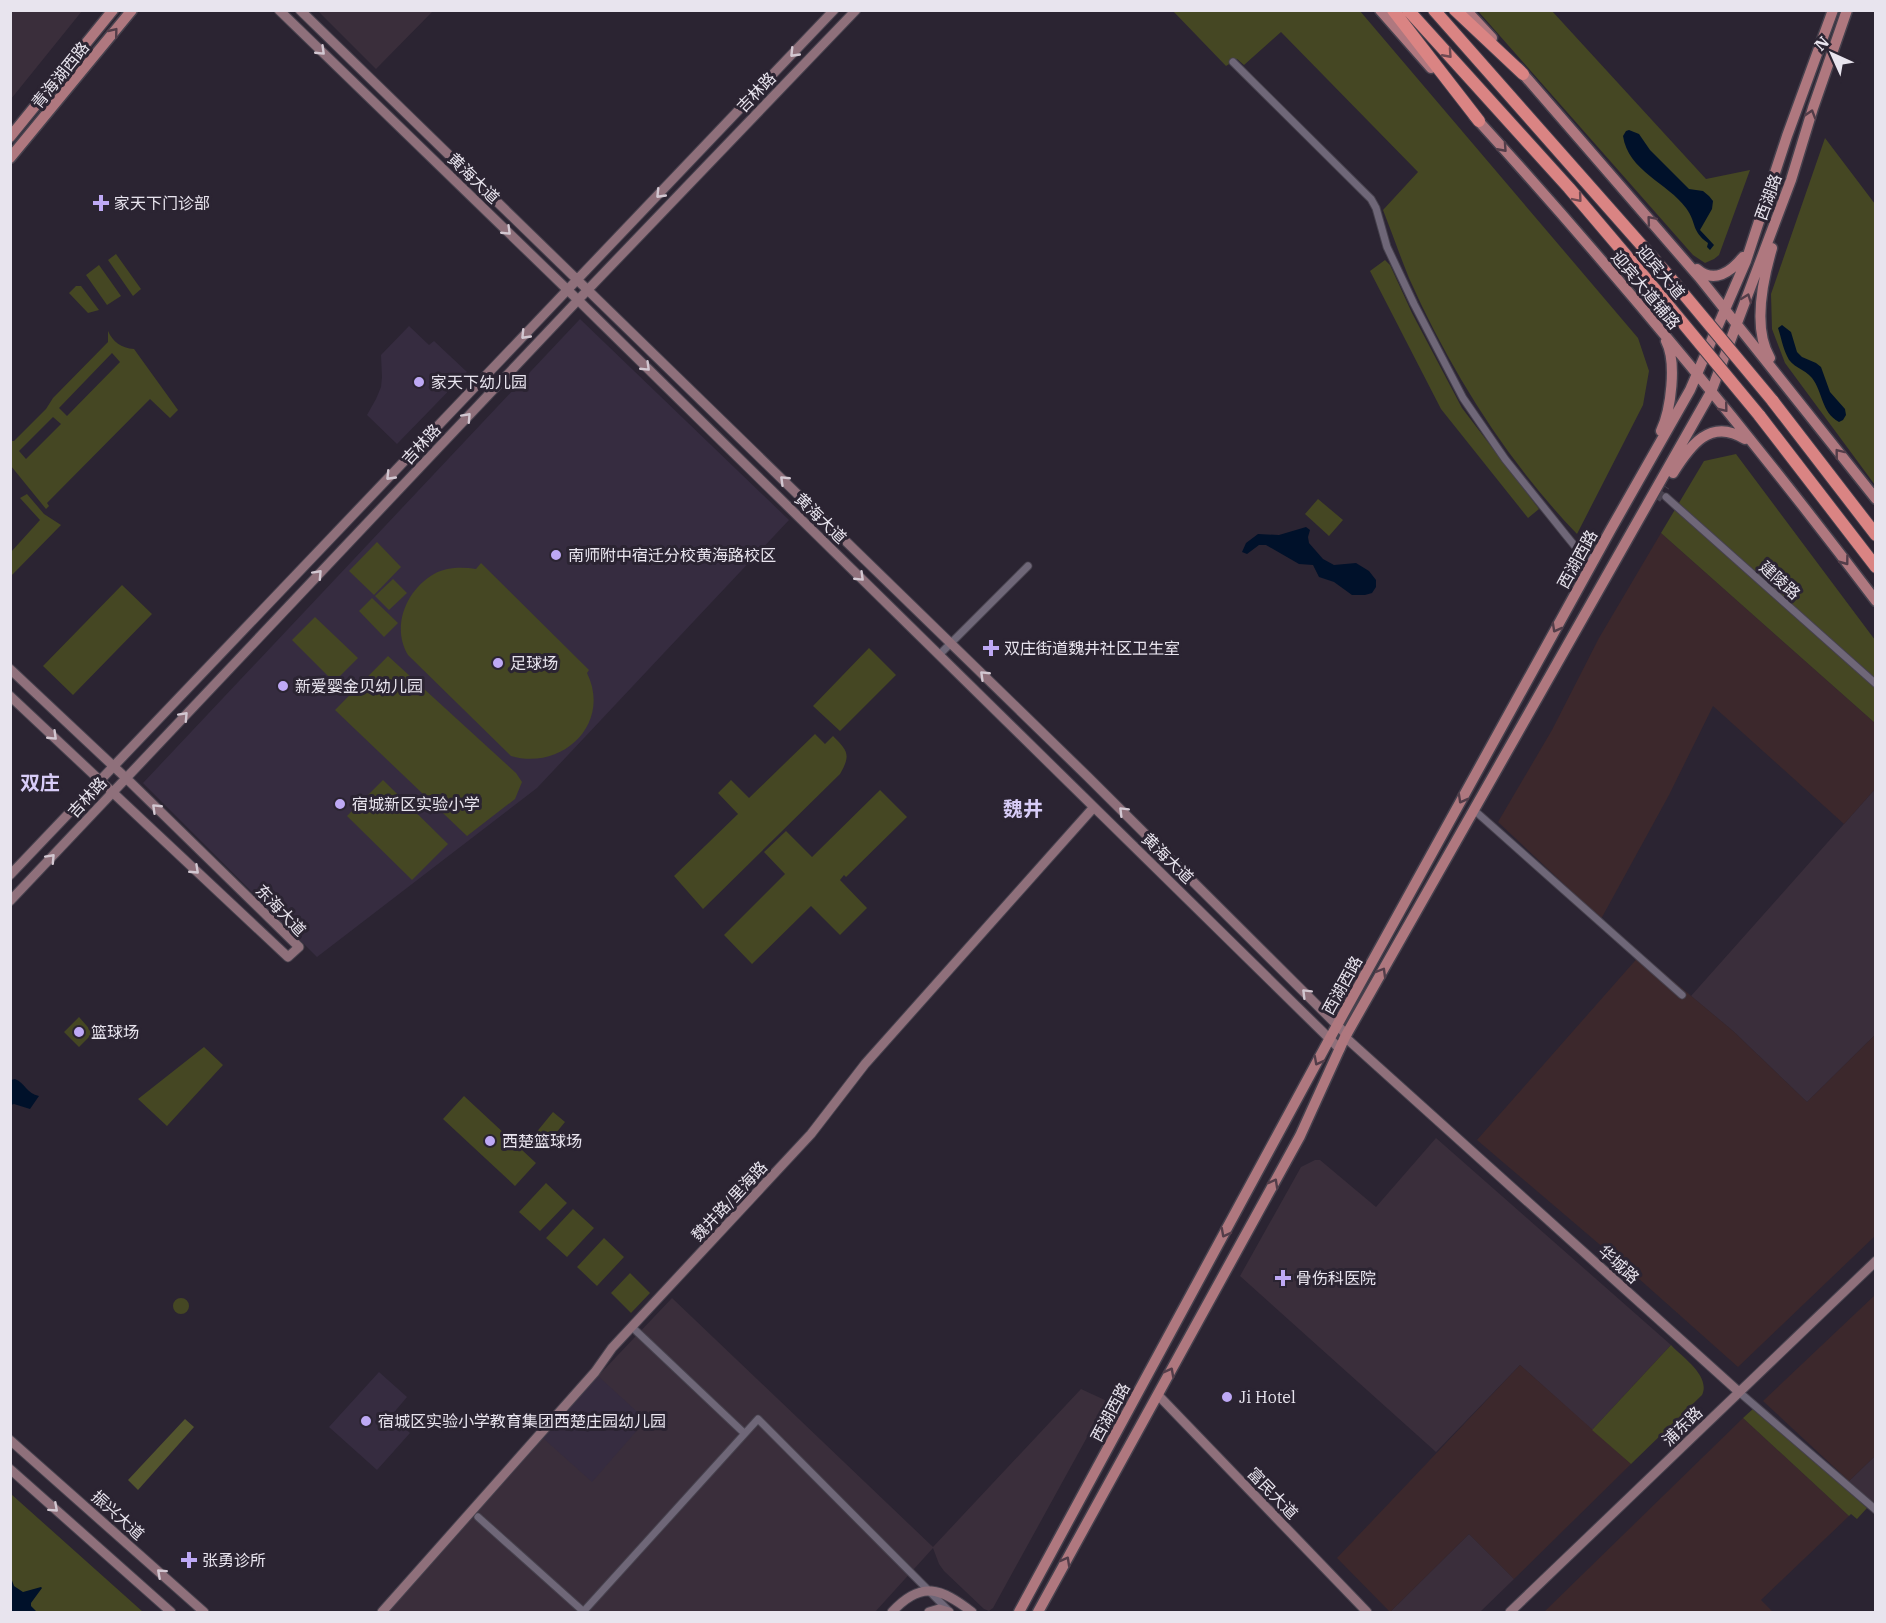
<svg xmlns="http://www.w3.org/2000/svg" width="1886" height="1623" viewBox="0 0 1886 1623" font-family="'IBM Plex Serif','Noto Sans SC',serif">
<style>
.commercial{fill:#3a2e3b}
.industrial{fill:#3c282c}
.built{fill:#362c40}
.green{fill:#454723;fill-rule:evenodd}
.forest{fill:#53552e}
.water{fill:#00112a}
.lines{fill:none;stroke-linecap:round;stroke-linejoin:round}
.primary-tunnel{stroke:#47414e;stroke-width:10;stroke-dasharray:10 5;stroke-linecap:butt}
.street-casing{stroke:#46414d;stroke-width:9}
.secondary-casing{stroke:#46414d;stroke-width:11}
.primary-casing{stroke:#46414d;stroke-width:13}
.highway-casing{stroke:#46414d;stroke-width:14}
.street{stroke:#6f6778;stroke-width:7}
.secondary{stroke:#8f707b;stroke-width:9}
.primary{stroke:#af787f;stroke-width:10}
.highway{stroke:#da8483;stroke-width:12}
.highway-bridge-casing{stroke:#46414d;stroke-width:14;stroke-linecap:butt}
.highway-bridge{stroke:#da8483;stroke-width:12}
.oneway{stroke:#533d49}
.oneway2{stroke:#d2c7d1}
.oneway3{stroke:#714a52}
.poi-dot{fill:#bea9f5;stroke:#2b2432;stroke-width:2}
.labels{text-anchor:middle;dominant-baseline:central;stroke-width:6;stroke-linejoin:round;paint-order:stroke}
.street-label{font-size:16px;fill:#e8e4ee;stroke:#2b2432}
.poi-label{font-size:16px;fill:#e8e4ee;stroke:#2b2432;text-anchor:start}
.quarter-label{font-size:20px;font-weight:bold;fill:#d8cdf8;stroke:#2b2432}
</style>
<rect width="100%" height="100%" fill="#2b2432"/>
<path class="commercial" d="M11,10l71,1 -71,88 -1,-88z
M318,11h115l-57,58z
M1875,789v246l-68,67 -74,-71 -42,-35z
M1436,1138l235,207 -79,85 -72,-65 -84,87 -196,-176 61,-109 14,-7h5l56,47z
M672,1298l261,249 148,-158 26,12 -114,207 -4,3 -5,-2 -40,-38 -5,-7 -6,-16 -58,64h-488l211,-236z
M1875,1456v48l-26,-23z
M1469,1534l45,45 -34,33h-90z"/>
<path class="industrial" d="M1661,533l214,190v66l-31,35 -131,-118 -44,89 -68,124 -103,-97 54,-92 47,-92z
M1641,954l92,77 74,71 68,-67v201l-137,131 -119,-106 -142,-121z
M1875,1295v161l-26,25 -86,-80z
M1520,1365l111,99 -117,115 -45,-45 -79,78 -53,-54z
M1743,1418l106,98 -88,84 12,12h-229z"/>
<path class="built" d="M580,319l209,201 -252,268 -220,169 -174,-174z
M409,326l20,19 5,-4 33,31 -70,72 -30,-29 9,-16 5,-12 1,-10 -1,-22z
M379,1372l28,25 -16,19 19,17 -33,37 -48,-43z
M598,1376l48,44 -54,62 -49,-44z"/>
<path class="green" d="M1173,11h187l278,327 11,33 -6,34 -66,129c-71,-74 -126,-162 -168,-256 -9,-22 -17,-45 -26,-68l35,-38 -137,-140 -37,33 -7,-6 -11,7z
M1478,11h74l154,168 44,-9 -31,85 -5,4 -9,4 -12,-8z
M1825,138l50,66v281l-90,-122 -13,-34 -1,-35z
M116,254l25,35 -8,7 -25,-36z
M1385,260l5,5 22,48 50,95 77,101 -11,9 -87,-109 -71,-138z
M99,265l22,31 -14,9 -21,-30z
M76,286h5l18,24 -11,3 -19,-20z
M108,331c5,11 13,17 26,18l44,61 -8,8 -20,-19 -103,104 2,3 -3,3 -35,-43v-25h3l32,-32 7,-11 55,-56zM112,353l8,9 -53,54 -8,-8zM53,417l8,7 -35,35 -7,-8z
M1736,454l139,186v83l-214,-190 43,-72z
M27,494l17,20 17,11 -50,51v-24l29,-32 -20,-22z
M1318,499l25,21 -14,16 -24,-22z
M377,542l24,25 -27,28 -25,-24z
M481,563l108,107 -2,3c25,51 -25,98 -76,83l-103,-101c-17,-28 -2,-65 26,-81 13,-7 28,-7 42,-5z
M393,579l14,14 -18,17 -14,-14z
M122,585l30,29 -79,81 -30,-29z
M372,598l26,25 -14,14 -25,-26z
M315,617l43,41 -24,24 -42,-42z
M869,648l27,27 -56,56 -27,-25z
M388,656l128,117 6,9 -7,17 -48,37 -132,-126z
M815,734l10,10 8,-8c15,15 18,19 7,38l-137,135 -29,-33 64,-62 -20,-21 13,-13 18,18z
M383,780l65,64 -36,36 -65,-64z
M880,790l27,27 -61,60 -2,-2 -4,5 27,28 -27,27 -29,-29 -59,58 -28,-29 61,-61 -21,-22 22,-21 26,26z
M79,1017l14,16 -14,14 -15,-15z
M204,1047l19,18 -56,61 -29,-27z
M464,1096l72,67 -21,23 -72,-67z
M553,1112l12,10 -18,22 -12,-10z
M546,1183l21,20 -27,28 -21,-19z
M573,1209l21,19 -27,29 -21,-19z
M604,1238l20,19 -27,29 -20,-19z
M630,1273l20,20 -19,20 -20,-20z
M173 1306a8 8 0 1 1 16 0a8 8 0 1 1-16 0Z
M1671,1345c12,13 40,31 31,50l-71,69 -39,-34z
M1754,1408l113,100 -10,11 -6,-5 -2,2 -106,-98z
M11,1494l132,118h-132z"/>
<path class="forest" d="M185,1419l9,8 -56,63 -10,-10z"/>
<path class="water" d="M1629,130l10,4 11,16 39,39 14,2 6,5 4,5 -1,8 -12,21 14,15 -4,5 -3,-3 1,-4c-17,-12 -11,-20 -22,-35 -18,-25 -58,-37 -63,-72l3,-5z
M1782,325l9,7 6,20 5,5 14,6 5,4 9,25 15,17 1,6 -3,5 -4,2c-18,-10 -16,-30 -27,-44 -7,-9 -21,-11 -25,-22 -4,-8 -6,-19 -9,-28z
M1306,527l4,3 -2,7 1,6 14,16 11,6 22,-2 13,8 7,9v7l-4,6 -7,2h-13l-18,-13 -15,-5 -6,-12 -14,-1 -33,-19h-7l-12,9 -5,-2 4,-9 12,-9 21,1z
M15,1079c10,4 12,15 24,17l-9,13 -16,-5 -3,1v-25z
M10,1575l4,11 9,6 18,-5 1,1 -11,15v3l6,6h-26z"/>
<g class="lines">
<path class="primary-tunnel" d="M1656,499l9,-13"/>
<g class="street-casing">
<path id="street" d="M1233,62l138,137 5,9 11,39 27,57 49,94 42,61 60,75 13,16 15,10
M1666,497l210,187
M939,655l89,-89
M1474,810l208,185
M632,1327l112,106
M1739,1392l137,118
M478,1517l106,95
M583,1612l175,-193 190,191"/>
</g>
<g class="secondary-casing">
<path id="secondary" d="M279,10l299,290 762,749
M300,10l787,766 260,259
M10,669l116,109 173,169 -11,10 -278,-261
M10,875l824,-865
M10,901l568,-601 278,-290
M1345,1037l394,355
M1158,1395l209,217
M10,1440l194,172
M10,1469l161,143
M382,1612l213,-240 17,-24 199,-214 54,-70 229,-257
M892,1612c29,-32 49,-24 80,0
M929,1612l10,-3 10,3
M1510,1612l366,-351"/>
</g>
<g class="primary-casing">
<path id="primary" d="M1380,10l51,58
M1466,10l26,28
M1518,68l181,209 177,222
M1474,116c141,155 275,317 402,485
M10,137l103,-127
M10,158l122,-148
M1697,269c17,15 34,3 46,-12
M1770,358c-18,-30 -7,-79 2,-110
M1661,431c10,-21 16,-69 5,-90
M1673,473c17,-27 37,-56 72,-34
M1019,1612l311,-574 281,-509 79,-139 56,-129 41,-125 46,-126
M1038,1612l262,-476 45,-99 366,-645 80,-212 22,-72 34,-98"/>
</g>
<g class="highway-casing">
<path id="highway" d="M1393,10l86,111
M1408,10l161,178 89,105
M1434,10l233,264
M1455,10l68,64
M1772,400l104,135
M1759,415l117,152"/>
</g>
<use href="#street" class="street"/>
<use href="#secondary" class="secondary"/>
<use href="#primary" class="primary"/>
<use href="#highway" class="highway"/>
<g class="highway-bridge-casing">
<path id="highway-bridge" d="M1667,274l105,126
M1658,293l101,122"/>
</g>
<use href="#highway-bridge" class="highway-bridge"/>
</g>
<defs><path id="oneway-chevron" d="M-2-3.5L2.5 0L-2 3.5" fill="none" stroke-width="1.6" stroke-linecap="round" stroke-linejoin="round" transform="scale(1.5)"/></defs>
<g class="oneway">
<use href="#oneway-chevron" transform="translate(114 32) rotate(-51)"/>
<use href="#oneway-chevron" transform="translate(1811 114) rotate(-73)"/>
<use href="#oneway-chevron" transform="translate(1503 148) rotate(48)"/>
<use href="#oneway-chevron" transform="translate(1651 220) rotate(-130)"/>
<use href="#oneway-chevron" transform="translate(1747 298) rotate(-69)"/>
<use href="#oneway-chevron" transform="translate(1724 408) rotate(51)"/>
<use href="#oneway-chevron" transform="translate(1839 453) rotate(-128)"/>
<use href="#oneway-chevron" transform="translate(1845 561) rotate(53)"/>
<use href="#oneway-chevron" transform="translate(1556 628) rotate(119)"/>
<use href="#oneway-chevron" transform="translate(1462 799) rotate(119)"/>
<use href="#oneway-chevron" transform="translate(1382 972) rotate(-60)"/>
<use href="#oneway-chevron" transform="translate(1318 1061) rotate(118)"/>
<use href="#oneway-chevron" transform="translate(1274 1183) rotate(-61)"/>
<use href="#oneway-chevron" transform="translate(1225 1233) rotate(118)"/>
<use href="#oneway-chevron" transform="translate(1170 1372) rotate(-62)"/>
<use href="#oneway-chevron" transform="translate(1066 1561) rotate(-61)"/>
</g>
<g class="oneway2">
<use href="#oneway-chevron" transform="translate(321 51) rotate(44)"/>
<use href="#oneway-chevron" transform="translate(794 53) rotate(134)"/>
<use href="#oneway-chevron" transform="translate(660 194) rotate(134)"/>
<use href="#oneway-chevron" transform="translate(507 231) rotate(44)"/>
<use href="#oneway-chevron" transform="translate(525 335) rotate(134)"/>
<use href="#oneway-chevron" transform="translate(646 367) rotate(44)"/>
<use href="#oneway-chevron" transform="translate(467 417) rotate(-47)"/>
<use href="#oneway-chevron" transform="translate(390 476) rotate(134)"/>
<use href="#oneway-chevron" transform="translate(784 480) rotate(-136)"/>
<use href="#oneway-chevron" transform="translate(318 574) rotate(-47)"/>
<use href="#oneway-chevron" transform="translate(860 577) rotate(44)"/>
<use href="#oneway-chevron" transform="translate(984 675) rotate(-136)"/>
<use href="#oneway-chevron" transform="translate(184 716) rotate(-47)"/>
<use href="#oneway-chevron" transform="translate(53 736) rotate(44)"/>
<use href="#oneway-chevron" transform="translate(156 808) rotate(-136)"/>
<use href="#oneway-chevron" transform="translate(1123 811) rotate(-135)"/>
<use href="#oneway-chevron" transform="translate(51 858) rotate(-47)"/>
<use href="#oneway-chevron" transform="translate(195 870) rotate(43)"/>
<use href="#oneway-chevron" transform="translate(1306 993) rotate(-135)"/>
<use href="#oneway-chevron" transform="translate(54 1508) rotate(42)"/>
<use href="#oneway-chevron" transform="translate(161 1573) rotate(-138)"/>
</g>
<g class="oneway3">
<use href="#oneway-chevron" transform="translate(1448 54) rotate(48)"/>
<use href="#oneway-chevron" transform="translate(1578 198) rotate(50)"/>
</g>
<g class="poi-dot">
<path d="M98 194h6v6h6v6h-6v6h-6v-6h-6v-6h6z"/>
<circle cx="419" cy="382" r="6"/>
<circle cx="556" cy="555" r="6"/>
<path d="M988 639h6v6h6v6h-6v6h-6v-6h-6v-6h6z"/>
<circle cx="498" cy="663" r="6"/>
<circle cx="283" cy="686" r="6"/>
<circle cx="340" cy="804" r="6"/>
<circle cx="79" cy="1032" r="6"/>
<circle cx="490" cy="1141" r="6"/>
<path d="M1280 1269h6v6h6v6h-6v6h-6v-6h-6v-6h6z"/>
<circle cx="1227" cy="1397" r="6"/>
<circle cx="366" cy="1421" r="6"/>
<path d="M186 1551h6v6h6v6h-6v6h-6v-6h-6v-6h6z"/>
</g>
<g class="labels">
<g class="street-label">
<text transform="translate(60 75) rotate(-51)">青海湖西路</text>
<text transform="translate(756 92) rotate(-46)">吉林路</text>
<text transform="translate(474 178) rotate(44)">黄海大道</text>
<text transform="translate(1768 197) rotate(-70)">西湖路</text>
<text transform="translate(1661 272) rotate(50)">迎宾大道</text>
<text transform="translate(1646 290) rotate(50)">迎宾大道辅路</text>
<text transform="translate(421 444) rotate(-47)">吉林路</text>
<text transform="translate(821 518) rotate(44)">黄海大道</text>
<text transform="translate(1577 559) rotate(-61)">西湖西路</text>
<text transform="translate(1780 580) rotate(42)">建陵路</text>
<text transform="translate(87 797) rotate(-47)">吉林路</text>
<text transform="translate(1168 858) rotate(44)">黄海大道</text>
<text transform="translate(281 910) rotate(46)">东海大道</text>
<text transform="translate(1342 985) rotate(-61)">西湖西路</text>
<text transform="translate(729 1201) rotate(-47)">魏井路/里海路</text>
<text transform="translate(1619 1264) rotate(42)">华城路</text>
<text transform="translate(1110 1412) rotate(-62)">西湖西路</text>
<text transform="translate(1682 1426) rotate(-44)">浦东路</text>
<text transform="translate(1273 1493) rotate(46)">富民大道</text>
<text transform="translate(118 1515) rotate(42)">振兴大道</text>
</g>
<g class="poi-label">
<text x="114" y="203">家天下门诊部</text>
<text x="431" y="382">家天下幼儿园</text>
<text x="568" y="555">南师附中宿迁分校黄海路校区</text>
<text x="1004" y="648">双庄街道魏井社区卫生室</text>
<text x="510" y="663">足球场</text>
<text x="295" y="686">新爱婴金贝幼儿园</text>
<text x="352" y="804">宿城新区实验小学</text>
<text x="91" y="1032">篮球场</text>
<text x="502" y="1141">西楚篮球场</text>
<text x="1296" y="1278">骨伤科医院</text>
<text x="1239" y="1397">Ji Hotel</text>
<text x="378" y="1421">宿城区实验小学教育集团西楚庄园幼儿园</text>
<text x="202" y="1560">张勇诊所</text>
</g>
<g class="quarter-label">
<text x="40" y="782">双庄</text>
<text x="1023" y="808">魏井</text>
</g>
</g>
<rect width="1886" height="1623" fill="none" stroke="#e8e4ee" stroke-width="24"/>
<g transform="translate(1832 54) rotate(315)" stroke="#2b2432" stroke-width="4.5" paint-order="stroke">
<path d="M0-4.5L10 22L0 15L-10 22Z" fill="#e8e4ee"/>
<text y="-9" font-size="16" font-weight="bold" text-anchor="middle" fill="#e8e4ee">N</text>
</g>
</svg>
